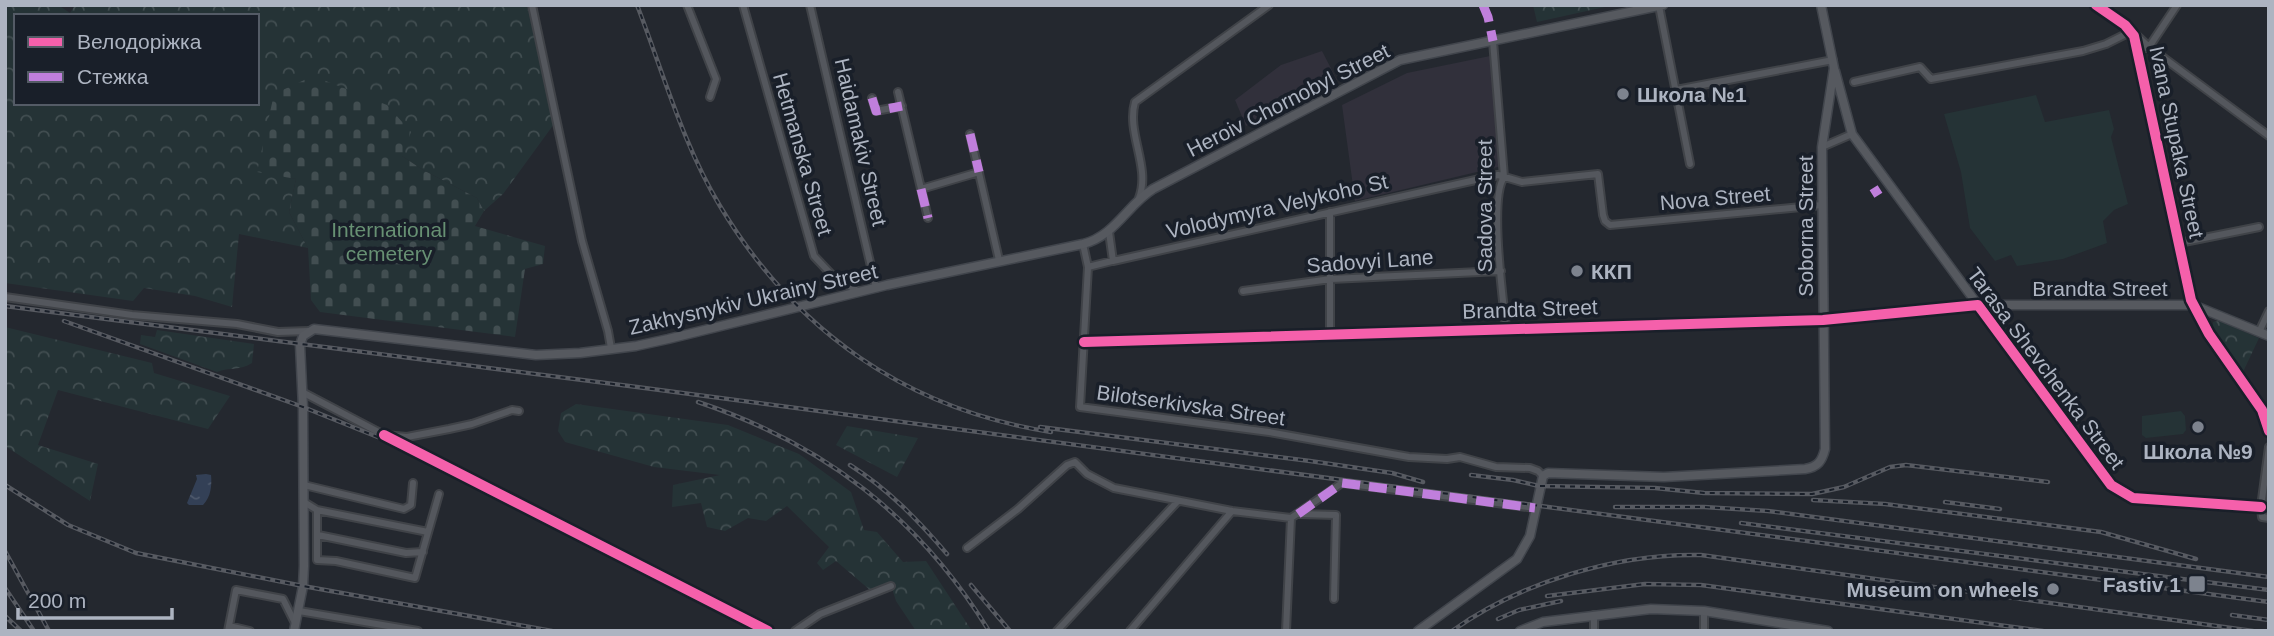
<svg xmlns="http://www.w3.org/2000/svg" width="2274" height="636" viewBox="0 0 2274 636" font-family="Helvetica,sans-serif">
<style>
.medical{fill:#31303b}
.forest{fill:url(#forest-crowns);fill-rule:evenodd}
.cemetery{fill:url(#cemetery-stones)}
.pitch{fill:#253336}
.water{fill:url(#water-ripples)}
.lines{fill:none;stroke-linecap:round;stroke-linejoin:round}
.minor-casing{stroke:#404348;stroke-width:10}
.major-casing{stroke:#41454c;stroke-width:11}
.minor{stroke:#54575d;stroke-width:6}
.major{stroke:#56595f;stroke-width:8}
.rail-casing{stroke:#575a61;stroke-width:4.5}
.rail{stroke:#191f29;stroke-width:2;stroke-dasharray:5;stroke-linecap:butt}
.quiet{stroke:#c07fdc;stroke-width:9;stroke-dasharray:18 9;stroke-linecap:butt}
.cycleway-casing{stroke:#191f29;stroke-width:15}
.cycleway{stroke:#f560ab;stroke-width:10}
.poi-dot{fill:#7d838e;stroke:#191f29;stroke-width:2.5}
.labels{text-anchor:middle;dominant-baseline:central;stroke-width:7;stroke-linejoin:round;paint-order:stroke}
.poi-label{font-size:21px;font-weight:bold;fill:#adb4c1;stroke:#191f29;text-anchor:start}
.street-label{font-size:21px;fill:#adb4c1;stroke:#191f29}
.park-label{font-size:21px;fill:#679073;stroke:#191f29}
</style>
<defs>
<pattern id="forest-crowns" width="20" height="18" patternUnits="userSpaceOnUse" patternTransform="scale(1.75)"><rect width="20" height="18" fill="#253336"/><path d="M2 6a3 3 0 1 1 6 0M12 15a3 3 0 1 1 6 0" fill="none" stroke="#424e51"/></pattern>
<pattern id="cemetery-stones" width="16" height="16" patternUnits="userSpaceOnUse" patternTransform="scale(1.75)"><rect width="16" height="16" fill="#253336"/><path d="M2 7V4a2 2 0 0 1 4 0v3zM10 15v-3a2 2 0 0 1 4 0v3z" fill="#424e51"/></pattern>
<pattern id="water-ripples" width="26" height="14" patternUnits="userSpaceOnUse" patternTransform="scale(1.75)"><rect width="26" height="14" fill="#334056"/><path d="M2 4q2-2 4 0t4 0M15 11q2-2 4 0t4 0" fill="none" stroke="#4e596c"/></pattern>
</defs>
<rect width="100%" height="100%" fill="#24282f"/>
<path class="medical" d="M1322,51l15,29 -91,46 -11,-26 46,-35z
M1490,56l12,110 -147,35 -13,-96 65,-32z"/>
<path class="forest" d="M5,5h53l12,8 5,-8h452l27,119 -51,70 -19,17 -7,-13 -54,-28 -21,-14 -144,15 38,8 -7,33 19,36 -69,-14 -7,73 -37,-11 -51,-8 -11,13 -128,-18zM16,16h241v87h-241z
M1533,5h81l-77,17z
M2219,321l40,17 -16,34 -30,-45v-5z
M5,327l147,36 2,10 76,23 -22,33 -150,-39 -20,55 60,19 -8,37 -85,-55z
M157,330l97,14 -2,19c-12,8 -23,4 -35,9l-77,-28 1,-9 14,2z
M576,404l152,21 71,29 52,38 13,38 13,2 26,30 23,-1 46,70h-56l-20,-30 -6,-19 -20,8 -34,-29 -13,9 -6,-7 12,-16 -42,-41 -21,15 -18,-3 -23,13 -18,-4 -6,-24 -29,4 1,-22 47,-10 -66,-8 -89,-25 -7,-11 3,-18z
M847,426l71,12 -21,39 -61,-32z"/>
<path class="cemetery" d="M313,76l74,29 24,27 -9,24 21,14 54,28 7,13 -9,15 70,20 -2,18 -18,5 -10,68 -195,-25 -9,-12 -3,-52 -19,-36 7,-33 -39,-7 17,-78z"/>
<path class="pitch" d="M2036,95l9,27 64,-12 5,19 -3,8 17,67 -14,6 -11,11 4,22 -44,16 -46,7 -6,-11 -16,6 -25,-33 -9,-56 -17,-58z
M2181,411l4,5 1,14 -3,4 -37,4 -4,-3v-19z"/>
<path class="water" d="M206,474l5,1c1,10 0,22 -8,30h-14l-2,-2 10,-24 -1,-4z"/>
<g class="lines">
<g class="minor-casing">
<path id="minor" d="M532,5l50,236 26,90 3,17
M687,5l29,74 -6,18
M743,5l71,251 17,18 28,18
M810,5l66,283
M2096,5l29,20 9,11 57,264 18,34 53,76 7,21
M1659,6l31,158
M1493,41l11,136c-15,22 -1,121 2,151
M2146,48l3,-1 120,89
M1854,82l66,-15 11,12 152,-28 23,-7 26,-13 17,16 28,-42
M1676,90l157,-30
M898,92l30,126
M872,98l4,13 26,-5
M970,134l29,126
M1822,147l30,-13
M921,189l58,-17
M1139,198c12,-31 -13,-65 -4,-96l134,-97
M1330,212v123
M1109,232l4,29 385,-86 24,7 76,-8 5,41 2,6 5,4 212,-20
M2179,243l80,-16
M1083,244l5,23 -8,140 189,25 140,25 38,2 13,-2 36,10 34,1 8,3 5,5
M1088,267l28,-7
M1243,291l88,-12 170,-8
M5,297l127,18 105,9 41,8 31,-1
M2259,332l10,-21
M1084,342l739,-22 155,-15 133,180 22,13 128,9
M302,392l82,43 23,2 42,-8 23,-5 40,-14 7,1
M384,435l384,196
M2269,447l-8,60 1,10 7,1
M304,485l100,24 7,-4 2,-22
M304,502l13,8 111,22
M317,510v50l19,1 79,17 24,-84
M1300,514l36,1 -2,84
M318,535l88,18 17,-1
M967,548l51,-39 49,-44 8,-3 12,12 27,14 118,23 59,7
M299,611l119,20
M1594,615v16
M229,626l21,5
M228,631l8,-41 47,9 12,24
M795,631l25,-17 71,-28
M1057,631l120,-129
M1130,631l102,-120
M1286,631l5,-113 51,-35 193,25
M1704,631v-20"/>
</g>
<g class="major-casing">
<path id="major" d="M1835,71l17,63 126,171h215l76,31
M294,631l9,-45 1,-20 -1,-159 -3,-62 3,-9 11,-7 222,26 44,-2 56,-7 32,-7 219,-54 196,-41c32,-8 44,-39 70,-55l247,-129 263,-55
M1418,631l99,-72 13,-23 13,-60 5,-3 116,4 141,-8c13,-2 17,-8 20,-20l-3,-302 12,-79 -13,-63
M1520,631l23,-9 108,-13 53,2 124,20"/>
</g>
<use href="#minor" class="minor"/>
<use href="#major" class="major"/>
<g class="rail-casing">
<path id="rail" d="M637,5c26,67 46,140 83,201 75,125 186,203 331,226
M5,306l632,81 1632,215
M64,321l239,86 102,41 359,183
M698,402c126,42 221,115 291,229
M1040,427l270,34 82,12 31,9
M850,465c38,24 68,55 97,89
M1471,475l42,5 26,6 116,2 49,5 108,1 32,-7 46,-20 16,-2 142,17
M5,485l63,40 68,28 167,33 249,45
M1813,500l72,4 216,28 95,27
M1945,502l55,7
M1615,507h89l64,4 501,66
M1741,523l528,67
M5,551l44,80
M971,585l39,46
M5,588l29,43
M1547,596l98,-12 56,1 342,46
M2232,615l37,5
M5,616l16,15
M1498,619l21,-9 42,-9
M1452,631c69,-49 165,-78 249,-76l552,76"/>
</g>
<use href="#rail" class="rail"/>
<path class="quiet" d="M1483,5l5,12 5,24
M872,98l4,13 26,-5
M970,134l9,38
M921,189l7,29
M1872,194l8,-5
M1298,514l44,-31 193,25"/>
<g class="cycleway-casing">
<path id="cycleway" d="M2096,5l29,20 9,11 57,264 18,34 53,76 7,21
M1084,342l739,-22 155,-15 133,180 22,13 128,9
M384,435l384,196"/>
</g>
<use href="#cycleway" class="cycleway"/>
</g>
<g class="poi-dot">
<circle cx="1623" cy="94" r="7"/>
<circle cx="1577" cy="271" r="7"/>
<circle cx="2198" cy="427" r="7"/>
<rect x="2188" y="575" width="18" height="18" rx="3.5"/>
<circle cx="2053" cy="589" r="7"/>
</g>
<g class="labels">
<g class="poi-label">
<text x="1637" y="94">Школа №1</text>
<text x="1591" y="271">ККП</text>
<text x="2198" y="451" text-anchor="middle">Школа №9</text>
<text x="2181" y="584" text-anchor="end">Fastiv 1</text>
<text x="2039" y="589" text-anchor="end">Museum on wheels</text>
</g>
<g class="street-label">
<text transform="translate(1288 100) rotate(-27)">Heroiv Chornobyl Street</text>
<text transform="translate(861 142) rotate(77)">Haidamakiv Street</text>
<text transform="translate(2177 142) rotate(78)">Ivana Stupaka Street</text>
<text transform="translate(803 154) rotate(74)">Hetmanska Street</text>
<text transform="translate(1715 198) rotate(-5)">Nova Street</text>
<text transform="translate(1277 206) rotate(-13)">Volodymyra Velykoho St</text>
<text transform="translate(1484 206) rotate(-90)">Sadova Street</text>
<text transform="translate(1805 226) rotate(-90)">Soborna Street</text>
<text transform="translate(1370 261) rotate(-4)">Sadovyi Lane</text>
<text x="2100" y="288">Brandta Street</text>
<text transform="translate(753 299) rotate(-13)">Zakhysnykiv Ukrainy Street</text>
<text transform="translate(1530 309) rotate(-2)">Brandta Street</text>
<text transform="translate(2046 368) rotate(53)">Tarasa Shevchenka Street</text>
<text transform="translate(1191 405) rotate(8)">Bilotserkivska Street</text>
</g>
<g class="park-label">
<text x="389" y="229">International<tspan x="389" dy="24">cemetery</tspan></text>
</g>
</g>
<rect width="2274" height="636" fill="none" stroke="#adb4c1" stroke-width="14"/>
<rect x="14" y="14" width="245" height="91" fill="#191f29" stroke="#545b66" stroke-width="2"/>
<rect x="28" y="37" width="35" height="10" fill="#f560ab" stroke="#545b66" stroke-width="2"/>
<text x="77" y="49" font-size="21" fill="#adb4c1">Велодоріжка</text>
<rect x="28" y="72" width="35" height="10" fill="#c07fdc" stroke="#545b66" stroke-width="2"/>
<text x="77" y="84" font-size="21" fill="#adb4c1">Стежка</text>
<path d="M18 608v10h154v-10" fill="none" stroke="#adb4c1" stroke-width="3.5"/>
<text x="28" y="608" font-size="21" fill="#adb4c1" stroke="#191f29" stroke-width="5" paint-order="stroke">200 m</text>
</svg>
